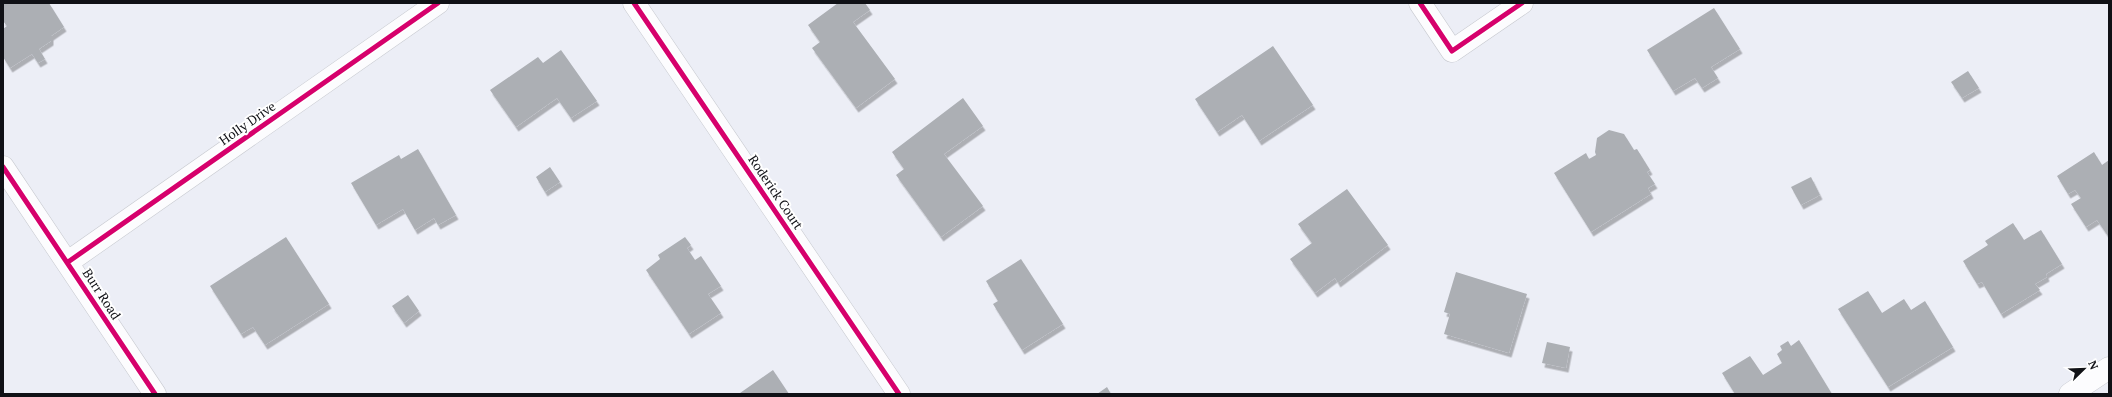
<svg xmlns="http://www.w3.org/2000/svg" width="2112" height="397" viewBox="0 0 2112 397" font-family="'PT Serif',serif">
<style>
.building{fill:#acafb4;filter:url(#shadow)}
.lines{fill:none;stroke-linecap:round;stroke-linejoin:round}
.minor-casing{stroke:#c7c9cf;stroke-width:23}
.minor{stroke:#fcfcfe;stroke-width:22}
.cycleway-casing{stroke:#fff;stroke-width:8}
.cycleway{stroke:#d6006c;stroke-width:5}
.labels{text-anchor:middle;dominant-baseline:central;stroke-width:4;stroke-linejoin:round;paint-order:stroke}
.street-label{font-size:13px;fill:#101116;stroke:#fff}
</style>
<defs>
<filter id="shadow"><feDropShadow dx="2.5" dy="4.5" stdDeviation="0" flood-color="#0004"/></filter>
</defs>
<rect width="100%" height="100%" fill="#eceef6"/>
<path class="building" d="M3,3h46l15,24 -13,9v5l-12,8 6,10 -7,4 -6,-9 -22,14 -7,-11v-28l4,-3 -4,-5z
M838,3h27l5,7 -17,12 42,57 -39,29 -44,-60 8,-6 -12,-17z
M1714,8l26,41 -29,18 7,11 -16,10 -7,-10 -22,13 -26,-41z
M1273,46l40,59 -54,36 -17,-26 -25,17 -22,-33z
M561,50l36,51 -26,17 -14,-20 -41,29 -26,-37 48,-33 5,6z
M1968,71l11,17 -17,10 -11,-16z
M963,98l20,28 -39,28 39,52 -42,31 -45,-62 8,-6 -12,-17z
M1609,130l15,4 10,16 3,-1 13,21 -3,2 8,12 -7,4 3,6 -60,38 -37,-59 32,-20 3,6 7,-4 -1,-3 2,-14z
M418,149l38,66 -18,10 -4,-7 -19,12 -12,-21 -27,16 -25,-42 48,-28 2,4z
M2094,152l8,13 7,-5 -1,76 -11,-16 -11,7 -15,-23 10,-6 -6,-8 -7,4 -11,-18z
M550,167l10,15 -15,10 -9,-15z
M1811,177l9,18 -19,10 -10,-18z
M1347,189l41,56 -50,38 -3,-5 -20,15 -25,-34 22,-16 -14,-19z
M2013,223l11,17 17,-10 21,34 -16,10 1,3 -12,7 5,6 -39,24 -19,-32 -5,2 -14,-23 25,-16 -3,-4z
M286,237l43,67 -64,41 -12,-18 -12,7 -31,-48z
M685,237l6,8 -4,3 8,12 6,-4 20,30 -13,8 13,19 -32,21 -43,-64 14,-11 -2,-4z
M1021,259l42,65 -41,26 -29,-46 5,-3 -12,-20z
M1456,272l71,22 -18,59 -65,-19 6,-20 -6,-2z
M1868,291l14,22 22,-14 7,11 14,-9 28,46 -65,40 -50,-78z
M408,295l11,16 -15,12 -12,-17z
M1799,340l33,54h-97l-13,-21 28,-17 13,19 19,-12 -5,-9 5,-4 -2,-4 8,-5 3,5z
M1547,342l23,5 -4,21 -24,-5z
M773,370l16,24h-48l-1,-1z
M1107,387l4,7h-14z"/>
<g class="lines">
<g class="minor-casing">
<path id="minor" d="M634,3l265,391
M1420,3l32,48 70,-48
M3,167l152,227
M68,262l370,-259
M2070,394l39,-26"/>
</g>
<use href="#minor" class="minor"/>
<g class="cycleway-casing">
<path id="cycleway" d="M634,3l265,391
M1420,3l32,48 70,-48
M3,167l152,227
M68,262l370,-259"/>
</g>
<use href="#cycleway" class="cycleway"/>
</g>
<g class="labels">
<g class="street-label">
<text transform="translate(247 123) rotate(-35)">Holly Drive</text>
<text transform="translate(776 192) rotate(56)">Roderick Court</text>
<text transform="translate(102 294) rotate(57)">Burr Road</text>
</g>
</g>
<rect width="2112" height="397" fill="none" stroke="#101116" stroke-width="8"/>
<g transform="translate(2084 369) rotate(67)" stroke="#ffffff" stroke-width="3" paint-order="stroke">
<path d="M0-3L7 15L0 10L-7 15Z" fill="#101116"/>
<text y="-6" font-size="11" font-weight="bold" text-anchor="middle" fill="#101116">N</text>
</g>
</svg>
